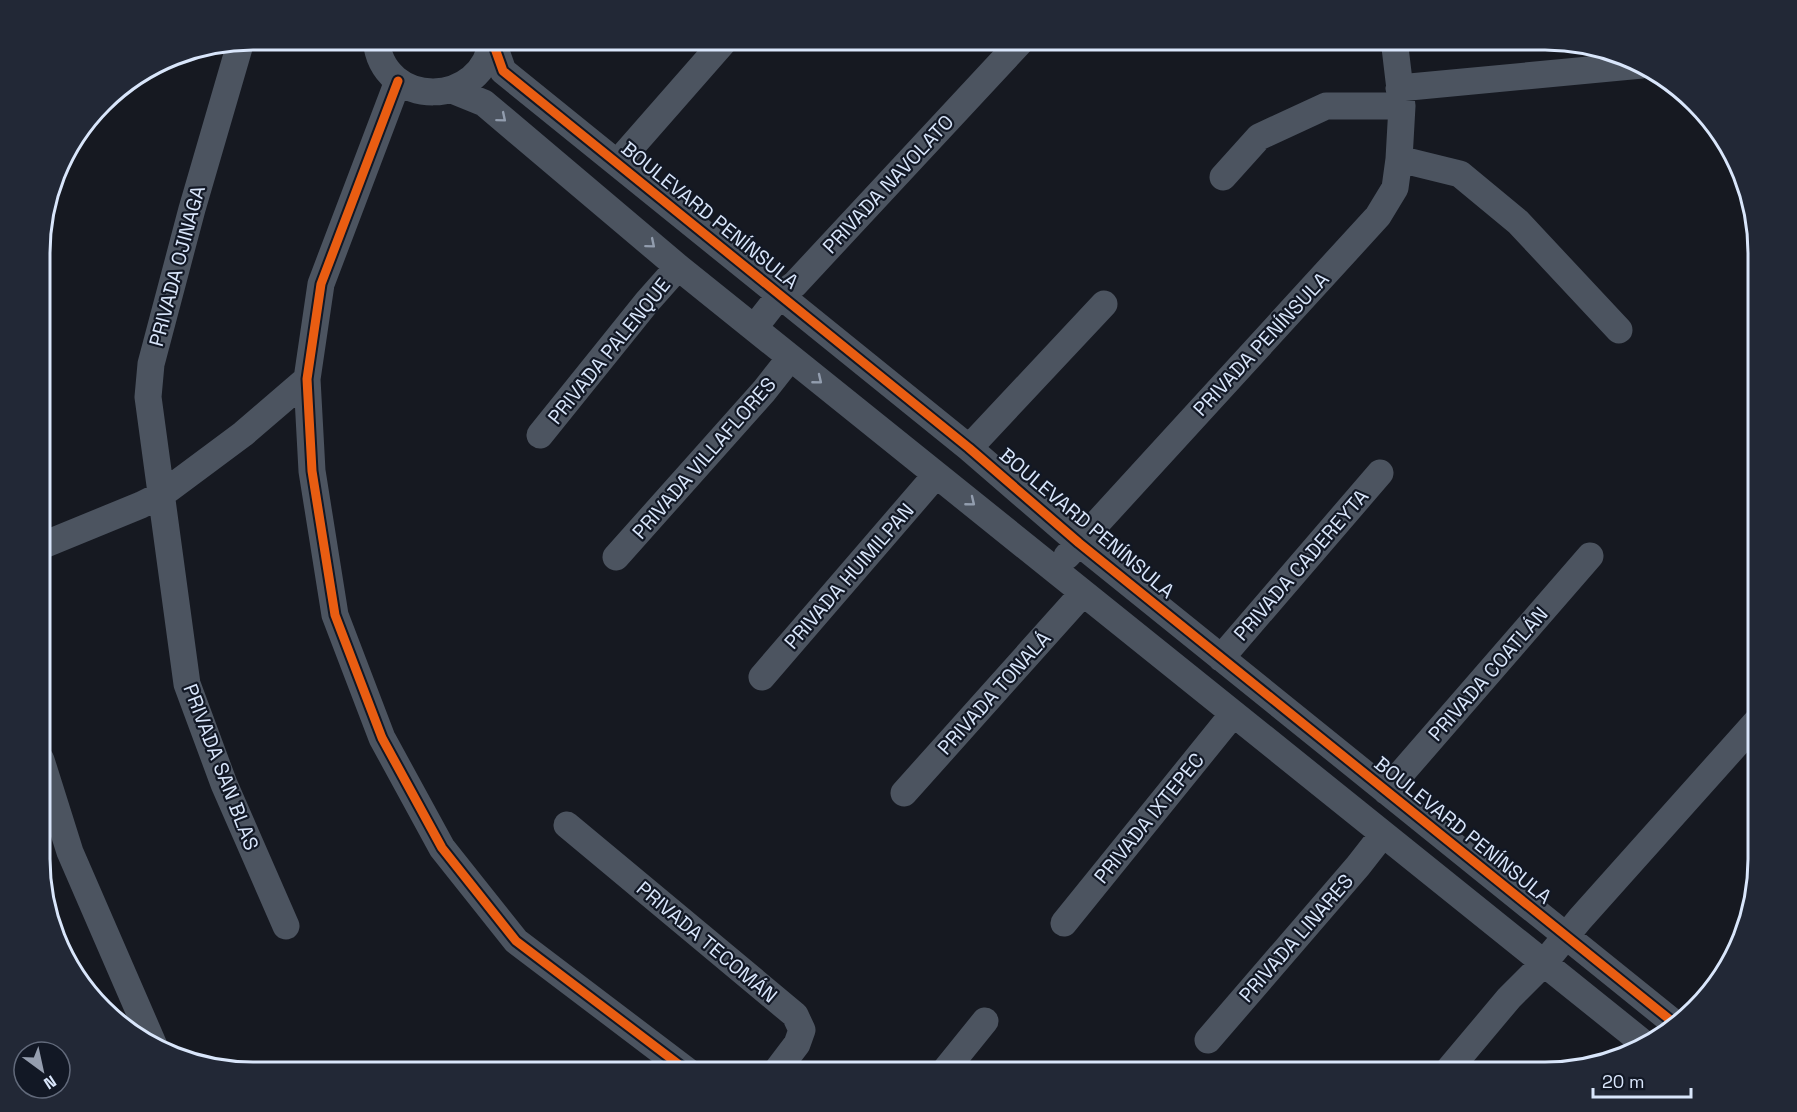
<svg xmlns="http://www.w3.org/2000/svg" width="1797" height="1112" viewBox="0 0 1797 1112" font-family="'Space Grotesk',sans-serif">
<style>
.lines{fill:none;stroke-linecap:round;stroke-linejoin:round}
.minor{stroke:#4c5460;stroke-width:27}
.cycleway-casing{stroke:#121825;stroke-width:13}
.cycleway{stroke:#e95d12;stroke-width:9}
.oneway{stroke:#929dae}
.labels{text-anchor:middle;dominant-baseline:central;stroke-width:4.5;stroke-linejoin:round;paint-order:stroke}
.street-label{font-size:20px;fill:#d9e6fb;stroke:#121825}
.rim{fill:none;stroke:#d9e6fb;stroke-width:3}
</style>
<rect width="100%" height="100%" fill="#161921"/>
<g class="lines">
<path class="minor" d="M376,39c6,71 108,70 116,0
M492,40l11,31 466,377 110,95 595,480
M241,41l-49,168 -41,155 -3,33 39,287 37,100 62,142
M398,81l-77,203 -14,95 5,92 23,144 47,123 60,110 74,93 174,132
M1399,88l243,-23
M452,90l32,13 194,164 969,779
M1399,159l61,15 58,48 101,108
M616,162l10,-9 100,-114
M1223,177l36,-40 67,-31h76
M754,328l26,-33 15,-11 228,-245
M540,435l107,-133 31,-35
M969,448l135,-144
M41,546l100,-41 20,-10 82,-61 64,-55
M1067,556l311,-340 17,-28 4,-29 3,-53 -8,-67
M616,557l148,-166 26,-33
M1221,658l159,-185
M762,677l174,-202
M41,760l29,92 85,196
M1386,791l204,-235
M904,793l179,-200
M567,825l228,190 7,15 -5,14 -22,29
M1064,923l169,-209
M1208,1040l150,-174 25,-32
M943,1073l42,-52
M1446,1073l63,-75 35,-35 36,-44 178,-199"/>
<g class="cycleway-casing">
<path id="cycleway" d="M492,40l11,31 466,377 110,95 595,480
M398,81l-77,203 -14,95 5,92 23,144 47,123 60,110 74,93 174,132"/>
</g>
<use href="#cycleway" class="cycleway"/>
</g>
<defs><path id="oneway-chevron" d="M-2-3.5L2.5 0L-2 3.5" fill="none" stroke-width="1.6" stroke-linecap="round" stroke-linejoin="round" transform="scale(1.5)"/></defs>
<g class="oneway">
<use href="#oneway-chevron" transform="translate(502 118) rotate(40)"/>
<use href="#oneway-chevron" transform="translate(651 244) rotate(40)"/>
<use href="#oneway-chevron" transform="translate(818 380) rotate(39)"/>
<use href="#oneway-chevron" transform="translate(971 502) rotate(39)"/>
</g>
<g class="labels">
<g class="street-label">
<text transform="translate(888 184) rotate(-47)">PRIVADA NAVOLATO</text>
<text transform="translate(710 215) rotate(39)">BOULEVARD PENÍNSULA</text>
<text transform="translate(177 266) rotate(-75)">PRIVADA OJINAGA</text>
<text transform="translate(1261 344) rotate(-47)">PRIVADA PENÍNSULA</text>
<text transform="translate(609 351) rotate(-51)">PRIVADA PALENQUE</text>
<text transform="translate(704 458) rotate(-49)">PRIVADA VILLAFLORES</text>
<text transform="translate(1087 523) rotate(40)">BOULEVARD PENÍNSULA</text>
<text transform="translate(1301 565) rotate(-49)">PRIVADA CADEREYTA</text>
<text transform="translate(849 576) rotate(-49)">PRIVADA HUIMILPAN</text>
<text transform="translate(1488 674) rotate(-49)">PRIVADA COATLÁN</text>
<text transform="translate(994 693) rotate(-48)">PRIVADA TONALÁ</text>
<text transform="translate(221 767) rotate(69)">PRIVADA SAN BLAS</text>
<text transform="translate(1149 818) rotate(-51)">PRIVADA IXTEPEC</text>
<text transform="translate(1463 830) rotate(39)">BOULEVARD PENÍNSULA</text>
<text transform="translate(1296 938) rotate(-49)">PRIVADA LINARES</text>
<text transform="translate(707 942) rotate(40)">PRIVADA TECOMÁN</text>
</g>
</g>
<path d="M0 0H1797V1112H0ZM253 50H1545A203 203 0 0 1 1748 253V859A203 203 0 0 1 1545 1062H253A203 203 0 0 1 50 859V253A203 203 0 0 1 253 50Z" fill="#222836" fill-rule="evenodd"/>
<path class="rim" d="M253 50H1545A203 203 0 0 1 1748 253V859A203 203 0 0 1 1545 1062H253A203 203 0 0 1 50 859V253A203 203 0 0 1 253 50Z"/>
<g transform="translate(42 1070) rotate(147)"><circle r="28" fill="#121825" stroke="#626a7b" stroke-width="1.5"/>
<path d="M0-4.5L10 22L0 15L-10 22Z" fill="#959eaf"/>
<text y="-9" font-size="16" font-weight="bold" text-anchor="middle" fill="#d9e6fb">N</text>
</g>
<path d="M1593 1088v9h98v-9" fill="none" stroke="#d9e6fb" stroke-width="3"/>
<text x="1602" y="1088" font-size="18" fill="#d9e6fb" stroke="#121825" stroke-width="4.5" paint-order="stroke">20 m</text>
</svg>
